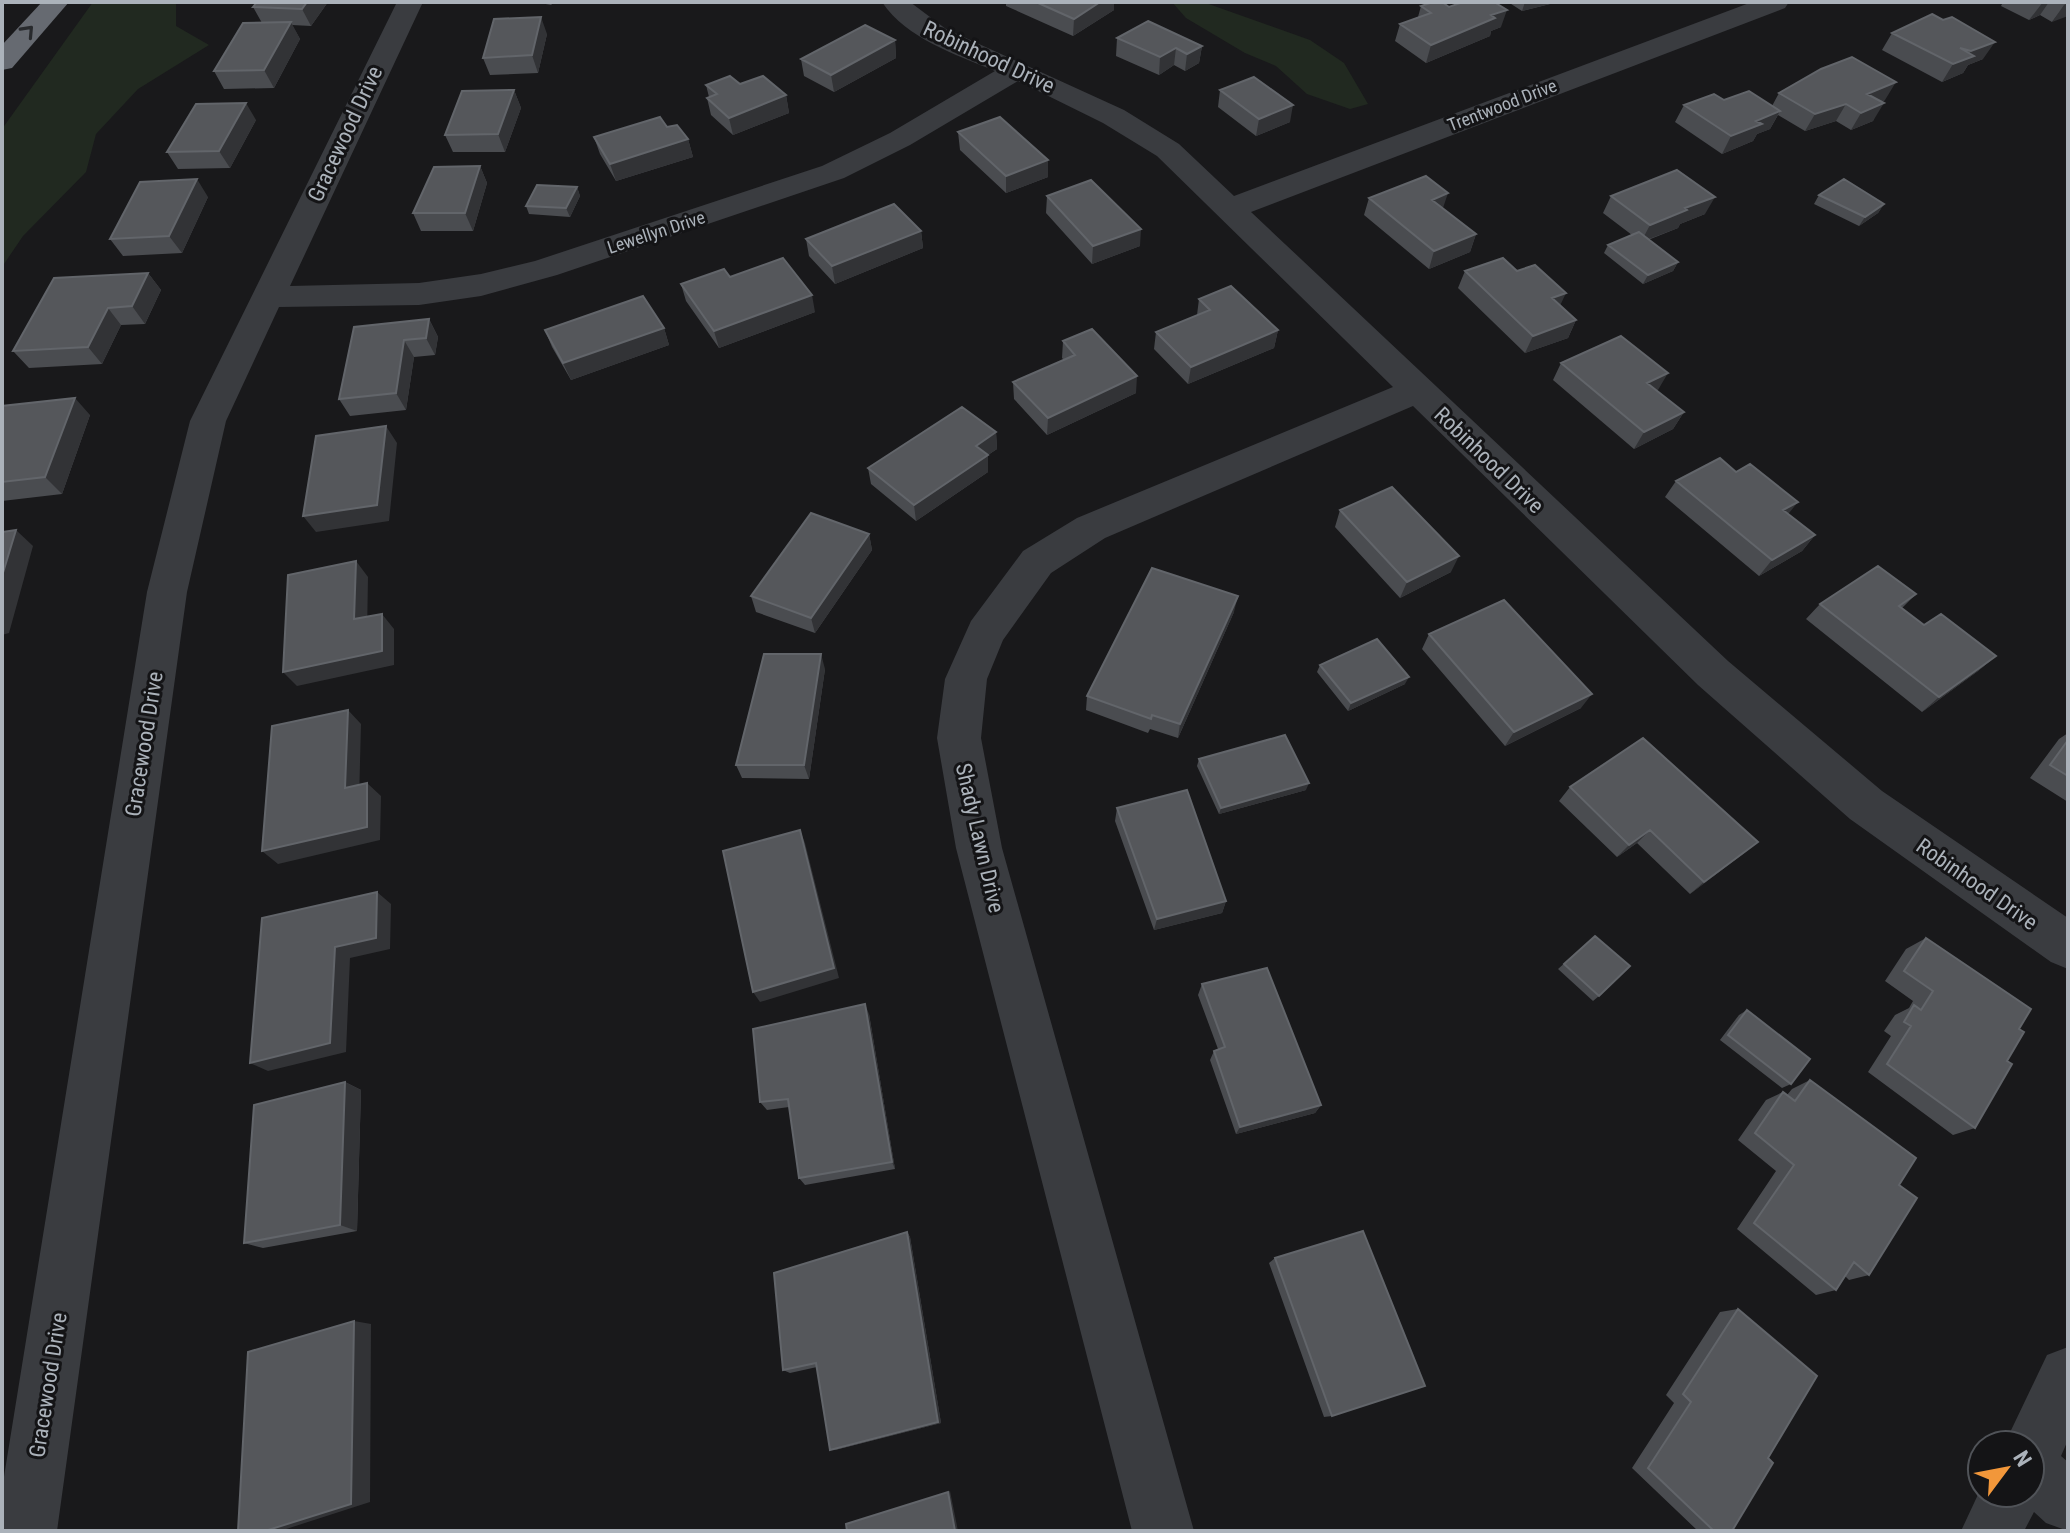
<svg xmlns="http://www.w3.org/2000/svg" width="2070" height="1533" viewBox="0 0 2070 1533" font-family="'Roboto Condensed',sans-serif">
<style>
.green{fill:#212920}
.lines{fill:none;stroke-linecap:round;stroke-linejoin:round}
.street{fill:#3a3c40;fill-rule:evenodd}
.highway{fill:#666a71;fill-rule:evenodd}
.wall{fill:#4a4c50}
.shaded-wall{fill:#323336}
.building{fill:#55575b;stroke:#62656a;stroke-width:2}
.oneway{stroke:#282a2d}
.labels{text-anchor:middle;dominant-baseline:central;stroke-width:6;stroke-linejoin:round;paint-order:stroke}
.far-street-label{font-size:18px;fill:#abb2ba;stroke:#141416}
.street-label{font-size:22px;fill:#abb2ba;stroke:#141416}
</style>
<rect width="100%" height="100%" fill="#19191b"/>
<path class="green" d="M93,2h83v24l33,19 -71,44 -42,45 -10,38 -63,64 -21,31v-138z
M1172,2h31l107,38 34,23 24,41 -18,5 -43,-15 -31,-28 -31,-13 -59,-35z"/>
<g class="lines">
<path class="street" d="M397,2h26l-133,284 129,-3 62,-9 54,-13 287,-95 68,-33 105,-62c-40,-17 -88,-32 -113,-69h28l36,27 178,81 55,34 55,52 518,-194h37l-4,6 -534,204 477,449 154,130 186,127v51l-17,-7 -201,-143 -152,-134 -285,-279 -308,132 -54,35 -48,67 -16,39 -6,59 21,110 192,683h-62l-176,-683 -19,-110 8,-59 26,-58 52,-70 54,-33 316,-131 -236,-231 -54,-33 -85,-42 -108,64 -66,33 -287,97 -76,21 -62,9 -140,2 -53,114 -39,171 -130,939h-55v-42l145,-897 43,-171z
M2068,1347v93l-7,16 7,6v69l-22,-8 -12,-11 -10,19h-63l21,-45v7h48v-48h-26l43,-90z"/>
<path class="highway" d="M42,2h27l-57,66 -10,2v-25z"/>
</g>
<path class="wall" d="M328,2l-17,24 -19,-1 8,14 -26,49 -50,1 -10,-18 48,-48 -9,-16z
M535,2h19l-3,3z
M1006,2h108v8l-41,26 -67,-30z
M1458,2h36l7,25 -10,4 -1,5 -64,27 -31,-22 5,-17 18,-7 3,-11 28,1 9,-3z
M1508,2h50l-36,9z
M2003,2h65l-16,20 -12,-7 -11,5 -28,-14z
M1932,14l51,45 -15,6 -5,8 -21,9 -60,-32 10,-17z
M547,34l-9,39 -48,2 -7,-17z
M1117,38l85,8 -3,17 -14,8 -11,-6 -15,10 -43,-19z
M895,40l1,18 -62,34 -30,-16 -3,-17z
M706,85l80,10 3,18 -56,22 -22,-20 -4,-17 2,-1z
M514,90l7,18 -16,44h-52l-8,-17z
M1220,90l70,32 -34,14 -38,-29z
M1779,93l106,7 -4,2 -8,19 -22,9 -15,-9 -31,10 -27,-16 -8,14 -13,5 -4,7 -31,13 -47,-32 9,-17 40,-5 48,6z
M256,120l-26,48 -52,1 -11,-17z
M667,127l21,12 5,18 -77,24 -16,-27 -6,-17z
M958,132l90,28v17l-42,16 -46,-43z
M480,166l7,17 -14,48h-52l-8,-18z
M577,187l3,9 -10,21 -41,-3 -3,-8z
M1819,195l65,9 -6,9 -19,13 -45,-22z
M1047,196l93,50 -48,18 -46,-51z
M1611,196l94,18 -25,10 -2,4 -30,12 30,22 -5,9 -30,13 -39,-31 4,-8 24,-10 -29,-22z
M208,197l-26,56 -59,3 -13,-17z
M1369,198l74,11 33,25 -6,18 -41,17 -65,-54z
M921,231l2,17 -88,36 -26,-28 -3,-17z
M1465,271h52l43,35 16,14 -8,18 -43,15 -67,-65z
M148,273l13,17 -16,34 -24,1 -19,39 -73,4 -16,-17z
M730,277l85,35 -96,36 -33,-47 -5,-17z
M1199,299l79,31 -4,18 -86,36 -34,-35 2,-17 41,-17z
M429,319l9,18 -3,18 -21,2 -8,53 -56,6 -11,-17 15,-72z
M664,328l5,17 -98,35 -19,-33 -7,-17z
M1063,341l73,52 -89,42 -33,-36 -1,-17 51,-22 -2,-2z
M1561,363l97,27 -2,1 28,21 -11,17 -39,20 -81,-69z
M2,406l88,9 -28,79 -60,7z
M996,432l1,17 -9,6v17l-72,49 -45,-37 -3,-16z
M1676,481l112,33 27,21 -13,16 -43,25 -94,-79z
M1340,510l111,62 -51,26 -65,-71z
M869,534l3,16 -57,83 -59,-21 -5,-16z
M1916,594l-14,14 22,17 72,31 -18,15 -56,41 -116,-93 14,-15z
M1234,612l-56,126 -28,-9 -2,4 -62,-23 1,-14z
M1429,634l152,74 -76,38 -83,-97z
M1320,665l85,19 -57,27 -31,-39z
M825,669l-16,110 -67,-1 -6,-13z
M2068,733v69l-38,-24 29,-39z
M1199,759l107,31 -87,24 -22,-48z
M1570,787l188,55 -68,52 -53,-51 -20,14 -58,-56z
M1117,808l109,93 -4,12 -68,17 -39,-109z
M1595,936l4,60 -6,5 -35,-32z
M1926,938l93,91 -12,32 -32,67 -22,7 -85,-63 23,-36 -7,-5 11,-16 14,-7 4,-7 -28,-20 21,-32z
M1202,984l119,121 -6,8 -79,21 -26,-74 4,-9 4,-2 -20,-54z
M1747,1010l44,74 -9,4 -62,-48 19,-25z
M869,1014l26,155 -90,16 -6,-7 -10,-71 -22,3 -7,-8z
M1810,1080l89,105 -30,90 -20,5 -4,-4 -9,14 -20,5 -79,-66 39,-58 -38,-31 28,-40 17,-8 4,3 5,-6z
M345,1082l16,8 -4,141 -94,17 -19,-5z
M907,1232l3,5 31,186 -106,27 -18,-83 -27,6 -7,-3z
M1275,1258l57,158 -8,1 -55,-154z
M1738,1309l-6,222h-34l-66,-63 42,-65 -8,-8 54,-83z"/>
<path class="shaded-wall" d="M307,2h21l-17,24 -9,-17z
M1100,2h14v8l-41,26 1,-17z
M1525,2h33l-36,9z
M2043,2h6l-9,13 -11,5z
M2068,3v13l-16,6 12,-17z
M1507,10l-6,17 -10,4 -1,5 -64,27 5,-18 60,-30z
M541,17l6,17 -9,39 -6,-18z
M291,22l9,17 -26,49 -10,-18z
M895,40l1,18 -62,34 -3,-17z
M1995,42l-12,17 -15,6 -5,8 -21,9 11,-18 13,-5 5,-8z
M1202,46l-3,17 -14,8 2,-17z
M1176,48l-2,17 -15,10 1,-18z
M1896,82l-11,18 -28,12 10,-18z
M514,90l7,18 -16,44 -7,-18z
M786,95l3,18 -56,22 -4,-17z
M246,103l10,17 -26,48 -11,-17z
M1884,103l-11,18 -22,9 10,-17z
M1846,104l-10,17 -31,10 10,-17z
M1293,105l-3,17 -34,14 3,-17z
M1780,111l-10,18 -13,5 -4,7 -31,13 9,-18 25,-15z
M688,139l5,18 -77,24 -6,-17z
M1048,160v17l-42,16v-17z
M480,166l7,17 -14,48 -8,-18z
M197,179l11,18 -26,56 -13,-17z
M577,187l3,9 -10,21 -4,-9z
M1448,193l-6,18 -10,-11z
M1715,197l-10,17 -25,10 -2,4 -37,14 9,-17 35,-17z
M1884,204l-6,9 -19,13 6,-9z
M1141,229l-1,17 -48,18 1,-18z
M921,231l2,17 -88,36 -3,-18z
M1476,234l-6,18 -41,17 5,-18z
M1678,262l-5,9 -30,13 5,-9z
M148,273l13,17 -16,34 -13,-18z
M1566,293l-8,17 -6,-12z
M812,295l3,17 -96,36 -5,-17z
M108,308l13,17 -19,39 -14,-17z
M429,319l9,18 -3,18 -9,-17z
M1576,320l-8,18 -43,15 8,-17z
M664,328l5,17 -98,35 -8,-17z
M1278,330l-4,18 -86,36 3,-17z
M404,340l10,17 -8,53 -10,-17z
M1668,373l-10,17 -21,10 10,-17z
M1137,376l-1,17 -89,42 1,-17z
M75,398l15,17 -28,79 -17,-17z
M1684,412l-11,17 -39,20 10,-17z
M386,426l11,17 -8,78 -73,11 -13,-16z
M996,432l1,17 -20,13 -1,-16z
M988,455v17l-72,49 -2,-16z
M1798,502l-13,16 -2,-8z
M16,530l17,16 -24,87 -7,2v-59z
M869,534l3,16 -57,83 -4,-15z
M1815,535l-13,16 -43,25 13,-16z
M1459,556l-8,16 -51,26 7,-16z
M356,561l12,16 -1,58 -13,-16z
M1238,596l-4,16 -56,126 2,-14z
M382,614l12,15v36l-97,21 -14,-14z
M821,654l4,15 -16,110 -5,-14z
M1996,656l-18,15 -56,41 17,-15z
M1409,677l-4,7 -57,27 3,-8z
M1592,694l-11,14 -76,38 9,-14z
M348,710l13,14 -2,77 -14,-13z
M367,783l14,13 -1,44 -102,24 -16,-13z
M1309,783l-3,7 -87,24 2,-6z
M800,830l5,13 34,135 -79,24 -7,-10z
M1650,830l-13,13 -20,14 12,-12z
M1758,842l-15,12 -53,40 14,-12z
M377,892l14,12 -1,45 -40,9 -4,94 -78,19 -18,-8z
M1226,901l-4,12 -68,17 3,-11z
M865,1004l4,10 26,155 -3,-7z
M345,1082l16,8 -4,141 -17,-6z
M1321,1105l-6,8 -79,21 4,-7z
M907,1232l3,5 31,186 -106,27h-5z
M354,1321l17,3 -1,178 -90,29h-15z
M950,1491l8,40h-3l-7,-39z"/>
<path class="building" d="M257,2h50l-5,7 -49,-2z
M1036,2h64l-26,17z
M1433,2h9l7,5 14,-5h31l13,8 -16,5 4,3 -64,27 -31,-21 31,-11 -10,-7z
M1932,14l11,6 9,-3 43,25 -24,9 -11,-3 14,8 -21,8 -61,-31z
M541,17l-9,38 -49,3 11,-39z
M1148,21l54,25 -15,8 -11,-6 -16,9 -43,-19z
M291,22l-27,48 -50,1 29,-48z
M865,25l30,15 -64,35 -30,-16z
M1852,57l44,25 -29,12 17,9 -23,10 -15,-9 -31,10 -36,-21 42,-24z
M730,76l10,8 23,-8 23,19 -57,23 -22,-20 10,-4 -11,-9z
M1254,77l39,28 -34,14 -39,-29z
M514,90l-16,44 -53,1 17,-44z
M1749,91l31,20 -24,10 6,3 -31,12 -47,-31 30,-11 10,6z
M246,103l-27,48 -52,1 29,-48z
M660,117l7,10 10,-2 11,14 -78,25 -16,-27z
M1000,117l48,43 -42,16 -48,-44z
M480,166l-15,47h-52l21,-46z
M1677,170l38,27 -30,11 2,2 -37,15 -39,-29z
M1426,176l22,17 -16,7 44,34 -42,17 -65,-53z
M197,179l-28,57 -59,3 30,-57z
M1844,179l40,25 -19,13 -46,-22z
M1091,180l50,49 -48,17 -46,-50z
M537,185l40,2 -11,21 -40,-2z
M894,204l27,27 -89,35 -26,-27z
M1639,232l39,30 -30,13 -40,-30z
M783,258l29,37 -98,36 -33,-47 43,-15 6,8z
M1503,258l14,13 18,-6 31,28 -14,5 24,22 -43,16 -68,-65z
M148,273l-16,33 -24,2 -20,39 -75,4 41,-73z
M1231,286l47,44 -87,37 -35,-35 54,-22 -11,-11z
M643,296l21,32 -101,35 -18,-33z
M429,319l-3,19 -22,2 -8,53 -57,6 15,-72z
M1092,329l45,47 -89,42 -35,-36 62,-27 -12,-14z
M1621,336l47,37 -21,10 37,29 -40,20 -83,-69z
M75,398l-30,79 -43,5v-76z
M962,407l34,25 -20,14 12,9 -74,50 -46,-37z
M386,426l-9,79 -74,11 13,-80z
M1720,458l16,14 14,-8 48,38 -15,8 32,25 -43,25 -96,-79z
M1392,487l67,69 -52,26 -67,-72z
M811,513l58,21 -58,84 -60,-22z
M16,530l-14,46v-44z
M356,561l-2,58 28,-5v37l-99,21 5,-97z
M1878,566l38,28 -17,12 25,19 17,-11 55,42 -57,41 -119,-93z
M1152,568l86,28 -58,128 -28,-9 -1,4 -64,-23z
M1504,600l88,94 -78,38 -85,-98z
M1377,639l32,38 -58,26 -31,-38z
M764,654h57l-17,111h-68z
M348,710l-3,78 22,-5v44l-105,24 10,-125z
M1285,735l24,48 -88,25 -22,-49z
M1643,738l115,104 -54,40 -54,-52 -21,15 -59,-58z
M2068,740v36l-18,-11z
M1187,790l39,111 -69,18 -40,-111z
M800,830l34,138 -81,24 -30,-141z
M377,892l-1,46 -41,9 -5,96 -80,20 12,-145z
M1595,936l35,30 -31,30 -35,-32z
M1926,938l105,71 -12,20 5,3 -17,29 5,3 -37,64 -88,-64 24,-38 -7,-4 10,-17 7,5 12,-19 -29,-20z
M1267,968l54,137 -81,22 -26,-76 11,-4 -23,-63z
M865,1004l27,158 -93,16 -11,-79 -28,3 -7,-73z
M1747,1010l63,49 -19,25 -63,-49z
M1810,1080l106,78 -17,27 18,13 -48,77 -15,-13 -18,28 -82,-67 40,-58 -39,-32 28,-41 12,9z
M345,1082l-5,143 -96,18 10,-138z
M1363,1231l62,155 -93,30 -57,-158z
M907,1232l31,190 -108,28 -14,-87 -33,7 -9,-97z
M1738,1309l79,67 -49,82 5,5 -41,68h-18l-66,-63 43,-66 -8,-8z
M354,1321l-3,183 -86,27h-27l10,-179z
M948,1492l7,39h-108l-1,-7z"/>
<defs><path id="oneway-chevron" d="M-2-3.5L2.5 0L-2 3.5" fill="none" stroke-width="1.6" stroke-linecap="round" stroke-linejoin="round" transform="scale(2)"/></defs>
<use class="oneway" href="#oneway-chevron" transform="translate(28 31) rotate(-47)"/>
<g class="labels">
<g class="far-street-label">
<text transform="translate(1502 105) rotate(-21)">Trentwood Drive</text>
<text transform="translate(656 232) rotate(-18)">Lewellyn Drive</text>
</g>
<g class="street-label">
<text transform="translate(989 57) rotate(25)">Robinhood Drive</text>
<text transform="translate(345 134) rotate(-65)">Gracewood Drive</text>
<text transform="translate(1489 460) rotate(44)">Robinhood Drive</text>
<text transform="translate(144 744) rotate(-81)">Gracewood Drive</text>
<text transform="translate(980 838) rotate(77)">Shady Lawn Drive</text>
<text transform="translate(1977 884) rotate(35)">Robinhood Drive</text>
<text transform="translate(48 1385) rotate(-81)">Gracewood Drive</text>
</g>
</g>
<rect width="2070" height="1533" fill="none" stroke="#abb2ba" stroke-width="8"/>
<g transform="translate(2006 1469) rotate(58)"><circle r="38" fill="#141416" stroke="#505358" stroke-width="2"/>
<path d="M0-6L14 30L0 20L-14 30Z" fill="#f2973a"/>
<text y="-12" font-size="22" font-weight="bold" text-anchor="middle" fill="#abb2ba">N</text>
</g>
</svg>
